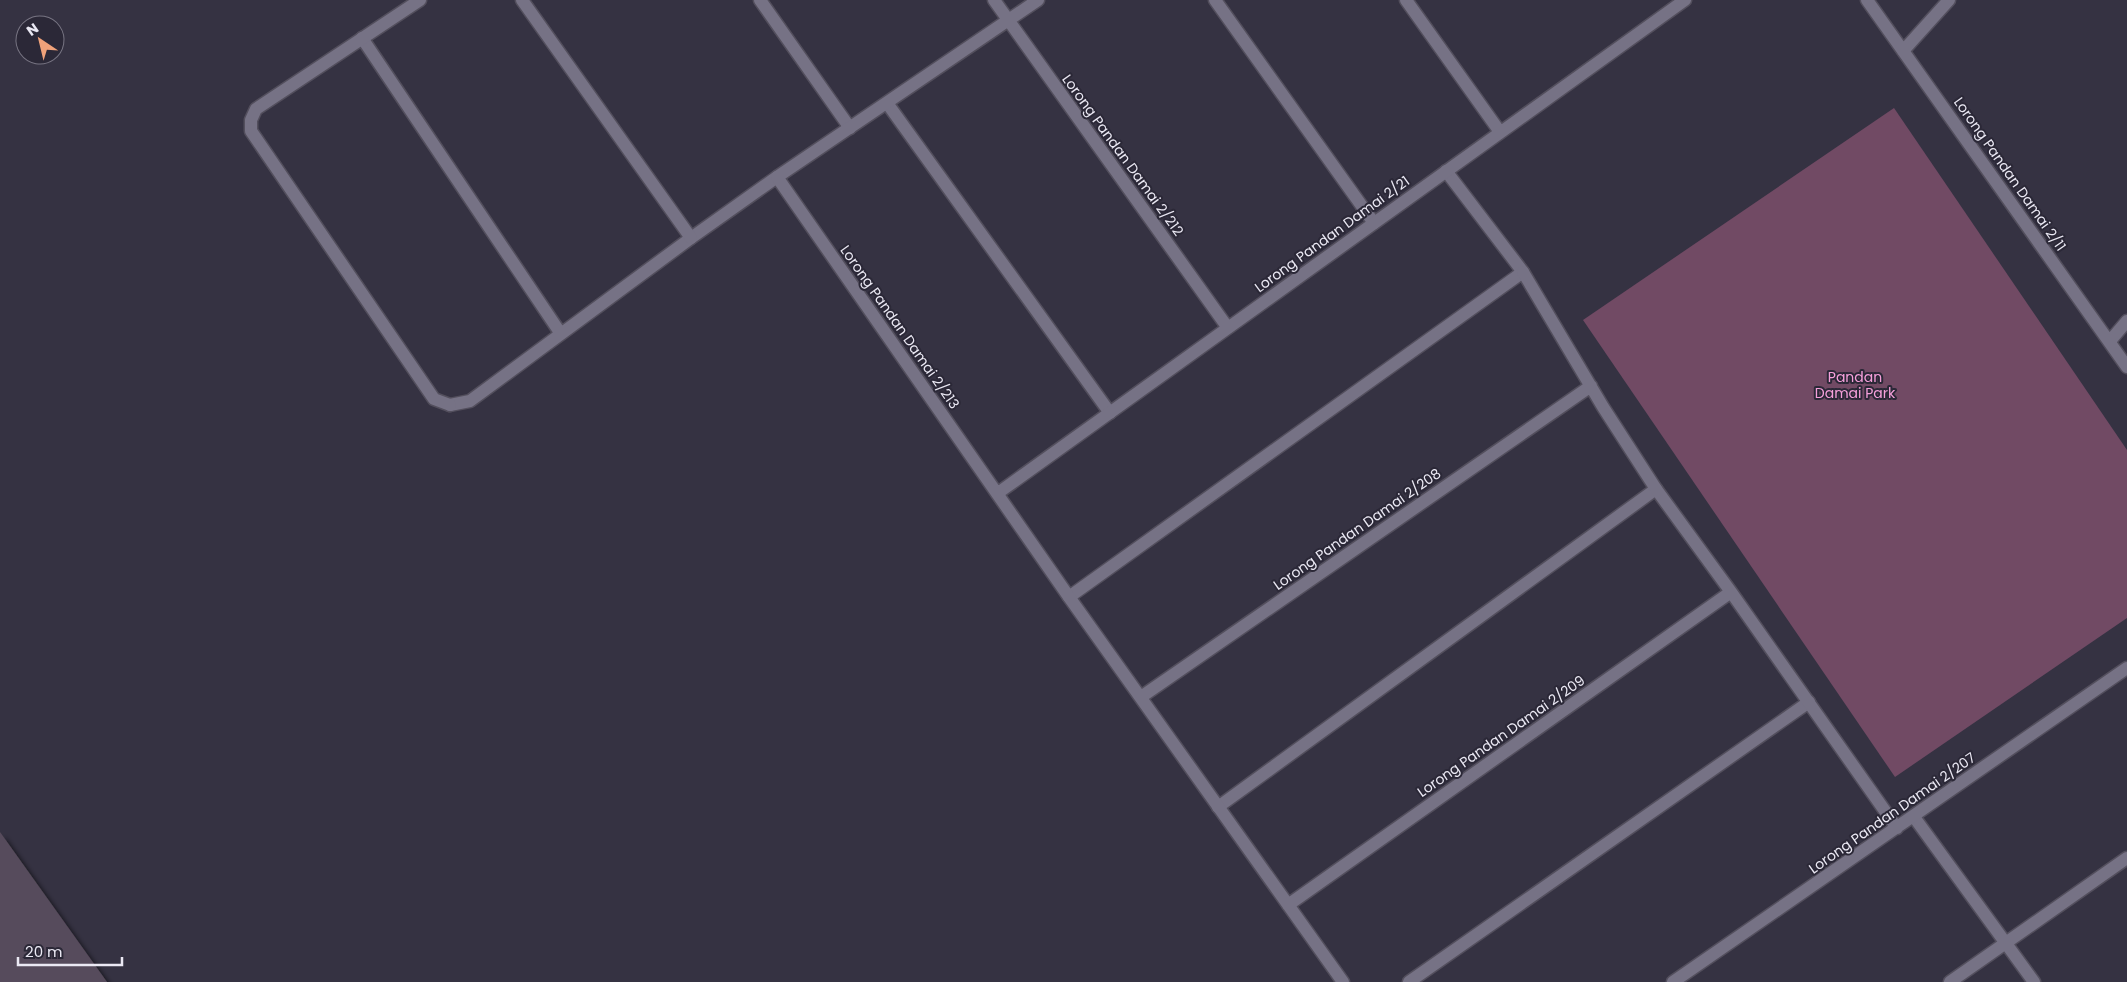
<svg xmlns="http://www.w3.org/2000/svg" width="2127" height="982" viewBox="0 0 2127 982" font-family="Poppins,sans-serif">
<style>
.green{fill:#714a64}
.building{fill:#574c5b;filter:url(#shadow)}
.lines{fill:none;stroke-linecap:round;stroke-linejoin:round}
.service-casing{stroke:#534f5d;stroke-width:15}
.minor-casing{stroke:#534f5d;stroke-width:15}
.service{stroke:#767285;stroke-width:12}
.minor{stroke:#767285;stroke-width:12}
.labels{text-anchor:middle;dominant-baseline:central;stroke-width:4;stroke-linejoin:round;paint-order:stroke}
.street-label{font-size:14px;fill:#ebe9f4;stroke:#2b2837}
.park-label{font-size:14px;fill:#f6a0db;stroke:#2b2837}
</style>
<defs>
<filter id="shadow"><feDropShadow dx="4.5" dy="4.5" stdDeviation="2.5" flood-color="#0009"/></filter>
</defs>
<rect width="100%" height="100%" fill="#353242"/>
<path class="green" d="M1894,108l233,342v168l-232,159 -312,-457z"/>
<path class="building" d="M0,832l107,150h-107z"/>
<g class="lines">
<g class="service-casing">
<path id="service" d="M760,0l90,128
M1215,0l159,223
M362,38l199,296
M887,103l223,310
M450,405l20,-4 221,-163 86,-61
M1069,597l454,-325 -77,-101
M1218,807l438,-318
M1914,817l120,165
M1409,982l400,-280
M1950,982l177,-124"/>
</g>
<g class="minor-casing">
<path id="minor" d="M420,0l-164,109 -5,11v11l183,268 16,6
M522,0l169,238
M994,0l234,328
M1038,0l-261,177 292,420 274,385
M1406,0l94,132
M1867,0l260,367
M1903,51l46,-51
M1523,272l80,135 53,82 75,103 166,236
M2110,341l17,-20
M998,493l687,-493
M1141,697l450,-311
M1288,905l443,-313
M1673,982l454,-314"/>
</g>
<use href="#service" class="service"/>
<use href="#minor" class="minor"/>
</g>
<g class="labels">
<g class="street-label">
<text transform="translate(1123 155) rotate(54)">Lorong Pandan Damai 2/212</text>
<text transform="translate(2010 174) rotate(55)">Lorong Pandan Damai 2/11</text>
<text transform="translate(1332 234) rotate(-36)">Lorong Pandan Damai 2/21</text>
<text transform="translate(900 327) rotate(55)">Lorong Pandan Damai 2/213</text>
<text transform="translate(1357 529) rotate(-35)">Lorong Pandan Damai 2/208</text>
<text transform="translate(1501 736) rotate(-35)">Lorong Pandan Damai 2/209</text>
<text transform="translate(1892 813) rotate(-35)">Lorong Pandan Damai 2/207</text>
</g>
<g class="park-label">
<text x="1855" y="377">Pandan<tspan x="1855" dy="16">Damai Park</tspan></text>
</g>
</g>
<g transform="translate(40 40) rotate(325)"><circle r="24" fill="#2b2837" stroke="#787583"/>
<path d="M0-4L9 19L0 12L-9 19Z" fill="#f0a27a"/>
<text y="-8" font-size="14" font-weight="bold" text-anchor="middle" fill="#ebe9f4">N</text>
</g>
<path d="M18 957v8h104v-8" fill="none" stroke="#ebe9f4" stroke-width="2.5"/>
<text x="25" y="957" font-size="15" fill="#ebe9f4" stroke="#2b2837" stroke-width="4" paint-order="stroke">20 m</text>
</svg>
